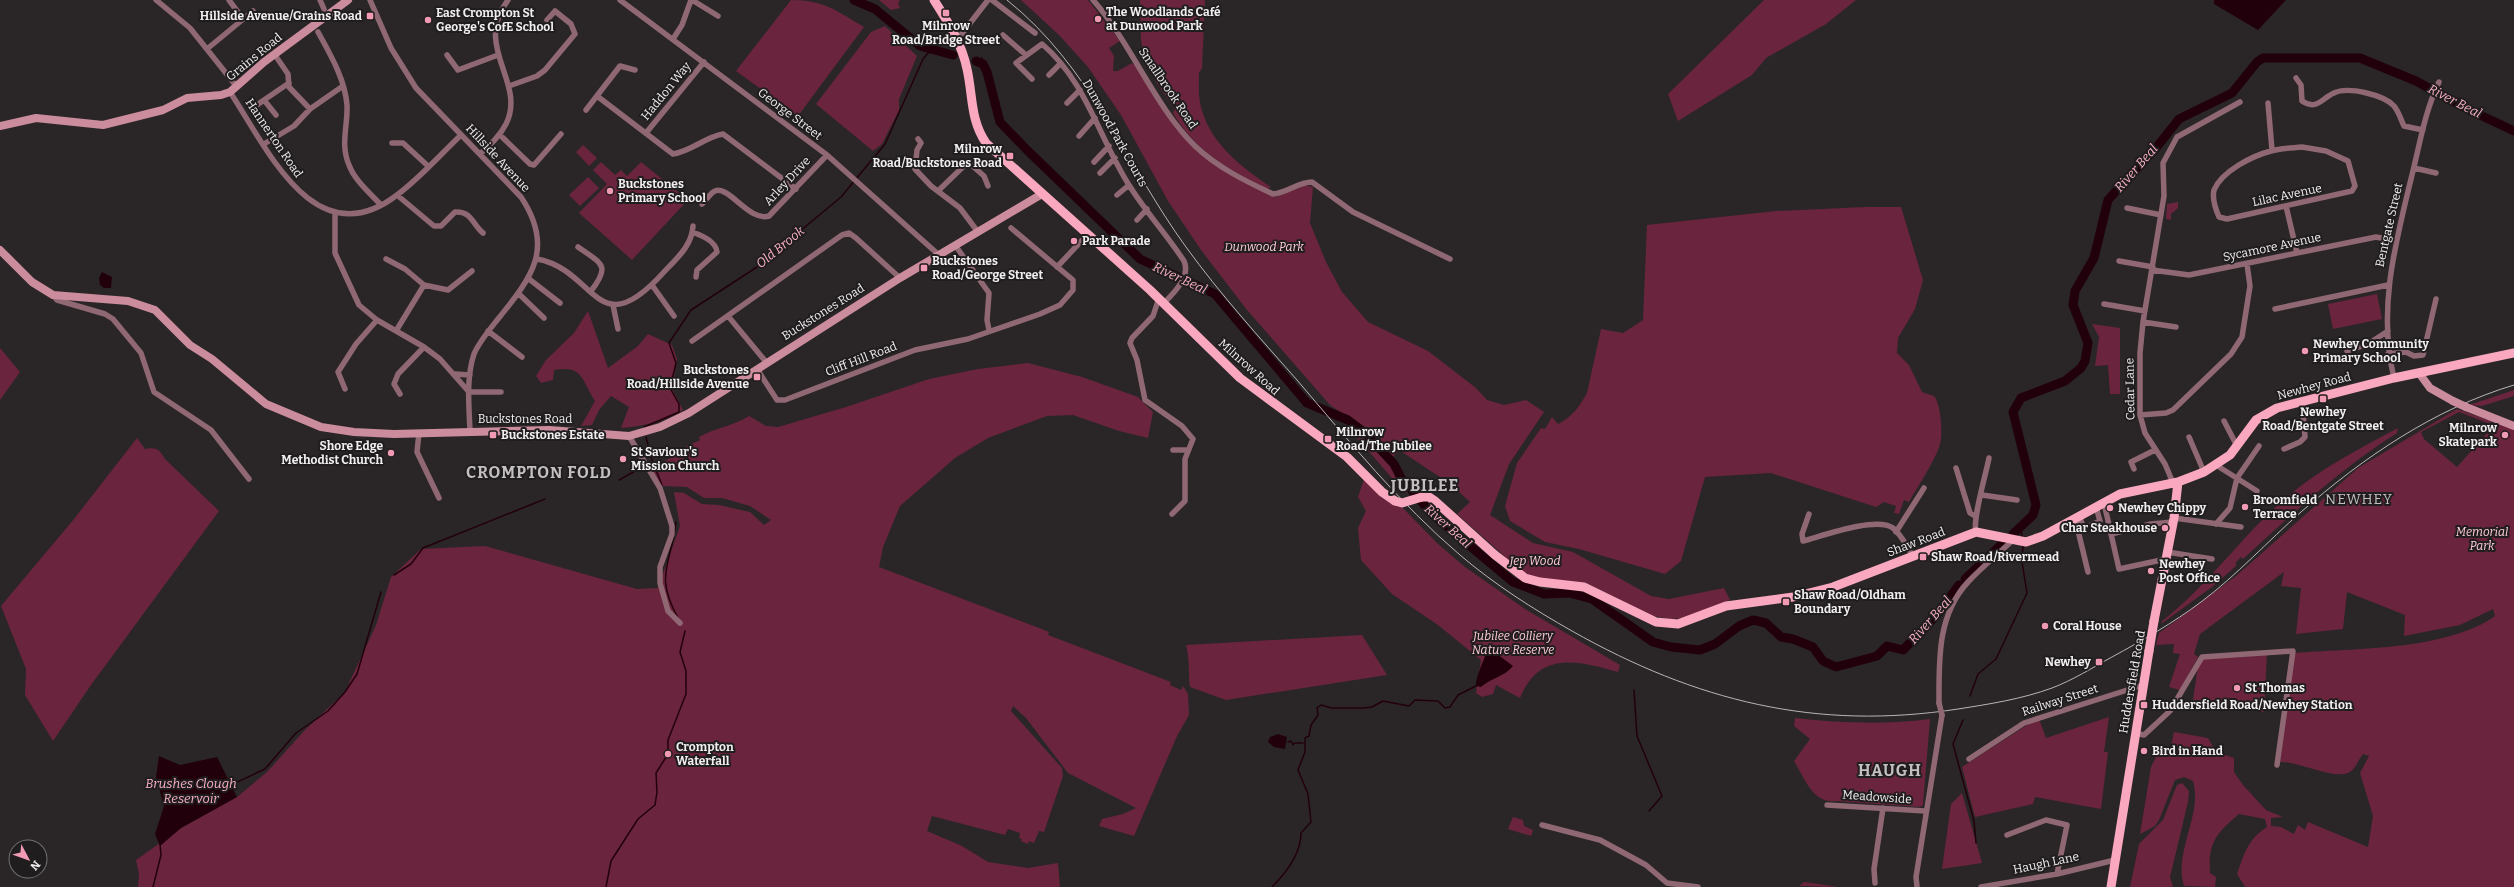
<svg xmlns="http://www.w3.org/2000/svg" width="2514" height="887" viewBox="0 0 2514 887" font-family="Bitter,serif">
<style>
.green{fill:#6a243d}
.water{fill:#22000b}
.lines{fill:none;stroke-linecap:round;stroke-linejoin:round}
.stream{stroke:#22000b;stroke-width:1.5}
.river{stroke:#22000b;stroke-width:9}
.street{stroke:#906873;stroke-width:5.5}
.secondary{stroke:#cb8c9d;stroke-width:8}
.primary{stroke:#f9a8bf;stroke-width:9}
.tram{stroke:#b8b5b6;stroke-width:1}
.street-bridge{stroke:#906873;stroke-width:5.5}
.secondary-bridge{stroke:#cb8c9d;stroke-width:8}
.primary-bridge{stroke:#f9a8bf;stroke-width:9}
.poi-dot{fill:#f19ab3;stroke:#201d1e;stroke-width:1.5}
.labels{text-anchor:middle;dominant-baseline:central;stroke-width:4;stroke-linejoin:round;paint-order:stroke}
.poi-label{font-size:12px;font-weight:bold;fill:#f1eeef;stroke:#201d1e;text-anchor:start}
.street-label{font-size:12px;fill:#f1eeef;stroke:#201d1e}
.park-label{font-size:12px;font-style:italic;fill:#feccd9;stroke:#201d1e}
.water-label{font-size:13px;font-style:italic;fill:#f9b0c4;stroke:#201d1e}
.quarter-label{font-size:14px;letter-spacing:1px;fill:#c4bfc0;stroke:#201d1e}
.district-label{font-size:16px;font-weight:bold;letter-spacing:1px;fill:#c4bfc0;stroke:#201d1e}
</style>
<rect width="100%" height="100%" fill="#2a2627"/>
<path class="green" d="M791,0c33,0 46,11 73,27l-66,89 -62,-45z
M879,0h21l-2,3 2,5 -9,2z
M1021,0h67l32,41 -11,7 5,8 -1,15h5l14,-8 4,3 58,82 78,48 4,1 30,-12 7,2 -3,36 16,39 16,30 26,30 60,29 48,37 11,12 17,5 22,-5 18,12 -35,52 -19,51 43,28 40,9 78,44 18,3 55,-11 6,12 -47,18 -12,1 -18,-3 -63,-31 -62,-8 -71,-63 13,-12 -21,-19 -50,-33 -7,8 -31,-32 -31,-21 -83,-95 -46,-60 -33,-49 -47,-86 -33,-48 -29,-32z
M1140,0h65l-3,68 -3,5c0,11 -1,23 2,34 9,36 40,60 70,80l-4,2c-38,-19 -73,-39 -94,-76l2,-4 -19,-27 -12,-26 -3,-16z
M1764,0h92l-30,24 -60,34 -14,17 -74,46 -10,-27z
M885,26l32,30 -18,43v11l-17,34 -9,7 -57,-47 55,-72z
M583,145l14,13 -8,8 -13,-14z
M601,162l14,13 6,-5 6,6 14,-14 47,38 -56,60 -53,-47 28,-29 -14,-14z
M588,177l11,11 -19,18 -11,-11z
M2178,202v6l-7,6v6l-5,-1 1,-15z
M1865,207h36l22,73 -8,29 -17,29 -1,15 12,12 13,27 12,4c7,8 9,38 6,48 -4,15 -23,44 -31,58l-5,-2 -5,14 -5,-1 2,-7 -12,-4 -8,5 -105,-34 -66,4 -24,84 -16,13 -86,-25 -34,-7 -35,-21 -5,-15 12,-43 24,-35 4,1 7,-12 6,7c13,-6 22,-18 29,-31l14,-64 22,4 20,-13 4,-95 129,-14z
M2377,294l5,25 -49,10 -5,-25z
M588,311l20,57 30,-22 10,-12 24,11 5,14 -5,30 11,21c-21,12 -38,16 -62,18l8,-21 -18,-11 -12,14 -7,15 -11,1 14,-25c-14,-22 -12,-36 -41,-31l-1,10 -12,3 -5,-7 10,-16 28,-27z
M2092,324l28,4v66h-10l-2,-29 -13,1 4,-29z
M0,348l20,24 -20,28z
M1028,363l54,14 56,20 15,15 -5,26 -29,-7 -46,-16 -26,1 -59,22 -33,20 -55,48 -17,41 -4,20 160,61 10,4 -1,3 123,47 -1,3 11,5 2,-4 5,8 1,21 -12,21 -43,100 -35,-10 3,-7 21,-5 13,-6 -68,-35 -42,-55 -13,-12 -2,5 51,57 1,8 -19,56 -5,-1 -5,12 -5,-2 -1,3 -7,-3 1,-2 -3,-1 1,-5 -12,-4 -3,6 -73,-19 -5,15 35,15 26,16 40,6 30,-5 2,24h-922l1,-13 -3,-14 45,-32 56,-31 30,-25 37,-41 41,-39 31,-67 15,-48 30,-28 64,-3 152,43 21,-1 22,-62 -6,-34 10,1 18,11 17,1 31,7 14,13 7,-5 -21,-14 -28,-8h-18l-17,-11 -26,-1 -10,-19 22,-10 -1,-4 28,-13 -1,-3c16,-9 34,-11 50,-21l17,10 12,1 68,-20 83,-28 49,-10z
M2514,390v6l-32,10 -13,-1z
M2457,409l34,12 -1,3 -31,-12 -38,20 3,7 33,28 39,-44 18,7v457h-269l-8,-13c7,-20 11,-35 30,-47l-2,-8 -26,-5c-23,20 -31,28 -29,59l6,4 -1,10 -31,-1c-11,-34 19,-71 9,-105l-9,-4 -9,3 -16,40 -4,6 -15,8 11,-67 8,-16h11l4,-19 34,6 8,14 18,6v14l9,13 23,25 17,7 -12,1v8l10,1 13,7 4,-9 7,5 3,-8 60,25 5,-31 -13,-43 9,-17 -6,-2c-4,5 -8,15 -13,18 -14,9 -51,-11 -70,-10l14,-109c61,-5 151,-2 201,-37l-2,-7 -33,16 -56,11 1,-21 -58,-23 -4,37 -47,5 5,-46 -20,-2 3,-14 -84,62 -6,20 4,3 -18,33 -11,-3 11,-33 -7,-1 1,-9 -18,1 3,-12 77,-57 122,-108z
M1345,424l15,6 33,36 4,12 11,15h-3z
M2398,428l-1,5c-57,36 -105,81 -154,126l-2,-2 -5,5v4l-24,21 -51,37 1,-3c47,-36 80,-86 125,-124 34,-29 72,-48 111,-69z
M137,438l8,11c12,-2 14,0 20,10l54,52 -128,174 -38,56 -28,-46 1,-26 -25,-63 73,-87z
M1364,479l17,18 12,8 10,3 34,35 28,24 60,42 95,56 -2,7c-41,-12 -79,-21 -98,26l-24,-13 -3,9 -11,3 -6,-4 5,-33 -43,-35 -46,-31 -31,-34 -3,-32 8,-17 -8,-14z
M1362,635l25,40 -161,25 -36,-13c-2,-15 0,-28 -4,-42z
M2267,654l-3,58 -71,-12 5,-34 6,-8z
M2109,717l-5,35h4l-7,57 -66,-12 -2,7 -58,13 -13,-50 65,-42 12,-6 7,19z
M1795,718c46,5 89,7 135,1l-7,86 -3,2 -84,-6c-23,3 -31,-22 -42,-40l16,-22 -16,-13z
M2182,783l7,8 -1,11 -18,75 3,10h-43l9,-43 24,-24 14,-35z
M1962,793l20,70 -40,6 9,-65z
M1513,817l10,3 1,6 9,4 -2,6 -23,-7z
M1804,882l35,5 -40,-1z"/>
<path class="water" d="M2214,0h72l-28,30 -44,-26z
M102,272l10,5 -1,11h-7l-4,-3 -1,-7z
M1489,648l24,18c-9,11 -22,12 -32,21l-5,-1c-1,-7 9,-30 13,-38z
M1278,734l9,3 -2,12 -11,-2 -6,-5 2,-5z
M159,756l21,9 37,-8 20,40 -56,31 -21,18 -5,-12 9,-28 -8,-29z"/>
<g class="lines">
<path class="stream" d="M979,62l3,-4
M644,427l35,-15v-8l-9,-16 6,-25 -7,-20 22,-33 66,-43 84,-70 44,-53 38,-85 5,-6 11,-2
M646,437l6,23 10,25
M619,480l25,-14
M676,522c-5,43 -22,53 2,96
M2020,526l2,10
M394,575l17,-11 12,-16 122,-49
M1634,690l3,46 25,60 -13,15
M1970,696l8,-22 18,-15 31,-66 -5,-31 1,-16
M1963,720l-10,24 21,77 2,22
M1288,742l3,-1 2,4 1,-2h9
M231,785l34,-16 31,-36 32,-22 17,-19 12,-18 24,-82
M153,887l8,-32 -1,-11
M606,887l5,-26 27,-42 17,-14 2,-13 -1,-19 12,-19v-14l18,-46v-23l-6,-19 5,-21
M1272,887c15,-15 29,-33 29,-54l10,-11 -3,-28 -10,-24 7,-18v-14l4,-2 2,-11 7,-10 -1,-7 4,-3 11,3h31l9,-1 11,-6 26,5 6,-6 23,1 7,7 5,-1 8,-12 18,-9"/>
<path class="river" d="M854,0l21,9 45,37 33,9
M976,61l7,3 4,8 13,50 27,28 113,109 75,35 92,109 41,17 16,12 30,32 7,14 32,37 80,67 31,12 25,-1 23,6 61,43 18,5 29,3 15,-6 24,-18 14,-6 13,3 15,14 12,2 20,8 10,14 13,6 41,-11 10,-10 16,4 33,-34 23,-31
M2013,534l20,-19 3,-10 -23,-93 8,-14 44,-17 16,-13 4,-7 3,-18 -15,-38 2,-14 19,-33 14,-58 48,-52 23,-29 53,-26 25,-31 6,-4h97l56,23 51,28 47,22
M1965,579l38,-36"/>
<path class="street" d="M156,0l34,28 47,59
M229,0l14,19
M320,0l4,9
M370,0l21,48 25,40 105,109c34,51 11,80 -23,122 -8,10 -19,23 -24,35 -8,24 -5,52 -4,77
M620,0l207,155 112,100
M692,0l26,16
M992,0l43,33
M1093,0c38,43 62,107 102,146 22,21 50,35 78,48 14,-1 25,-12 39,-12l41,30 97,47
M318,32c12,22 27,47 29,73 1,21 -7,39 2,60 6,16 21,28 32,40
M1003,35l23,20
M673,39l9,-14 9,-25
M957,40l31,-40
M207,49l46,-38
M447,55l11,15 40,-15
M277,58l11,16 1,13 21,22
M1049,75l11,-11
M2296,78l5,7 1,16c15,10 20,-3 32,-8 14,-7 50,2 60,13 5,6 7,14 10,20l19,4
M1032,79l-16,-16 26,-19c44,37 57,94 87,141 16,26 38,50 55,76 7,15 -10,32 -20,42
M509,86l28,-10 8,-6 30,-36 -4,-10 -16,-13 -8,9
M230,92c37,56 85,166 167,103 23,-17 43,-40 64,-60
M597,96l76,58c19,-3 32,-17 50,-20l73,55
M1067,103l13,-13
M2268,103l4,47
M257,105l7,-5
M586,110l34,-44 15,4
M276,115l-12,-15 25,-17
M646,133l58,-71
M500,135l30,29 4,1 27,-31
M1079,136l16,-18
M918,139l3,4 -4,7 -2,19 16,17 29,22 18,24
M392,143h11l25,23
M264,144l30,-18 16,-17 33,-23
M2302,147l24,4 22,10 7,25 -3,5 -125,28 -8,-2c-3,-7 -7,-19 -5,-27 8,-19 38,-34 57,-39 10,-3 21,-3 31,-4z
M480,154c10,-9 20,-18 26,-30 21,-42 -34,-77 2,-124
M1094,162l15,-16
M2414,168l22,5
M1100,173l15,-15
M938,191l30,-29 16,14 4,10
M397,195l37,31h7l14,-14c17,-1 17,12 28,21
M1117,195l12,-10
M702,204c4,-3 8,-11 13,-13 14,-6 34,31 54,25l58,-61
M2286,206l11,47
M2127,208l34,7
M335,213v40l24,52 18,15 47,27 16,12 29,33h32
M1137,220l10,-11
M692,232c9,3 24,9 25,20l-20,18 -1,7
M955,245l34,48 -2,27 2,10
M578,247c24,17 33,18 13,44
M386,259l19,10 19,16 24,5 24,-19
M537,259c60,11 59,88 127,13 12,-13 28,-26 29,-46
M2119,261l34,6
M1057,267l30,-32
M2152,270l37,5 187,-38 20,4
M529,279l31,24
M652,285l22,31
M519,294l25,24
M53,295l4,5 48,14 8,5 28,34 13,39 57,38 38,49
M1159,298l-6,18 -21,22 -2,5 7,17 8,40 37,26 11,13 -8,20v42l-13,13
M2104,304l41,7
M613,305l5,24
M2275,309l113,-24
M728,316l38,46
M2143,322l33,5
M396,331l28,-46
M488,331l34,26
M692,341l150,-106 7,-2 7,5 44,40
M2347,351l21,-7 20,-13
M2388,354l18,-2 8,4 9,-1 13,-56
M757,369l20,31h8l130,-50 53,-11 72,-25 20,-9 13,-15v-10l-62,-52
M455,374l15,1
M2394,378c-17,-69 2,-137 18,-203 8,-32 13,-64 27,-93
M345,389l-7,-17 18,-28 21,-24
M400,394l-6,-10 4,-10 26,-27
M2140,415l26,-2 7,-3 58,-56 11,-17 8,-51 -3,-22
M2224,421l13,25
M419,433l-2,19 22,46
M629,436l31,52 12,38v8l-12,33v16l8,28 12,12
M2189,437l15,35
M2284,449l16,-7 5,-5 -3,-37
M1173,450h14
M2216,465l41,26
M1956,468l14,45 5,3
M2134,469l-3,-7 24,-12
M2173,483l-8,-19 -20,-31 -5,-18v-62l3,-31 21,-126 -1,-33 14,-26 63,-35
M1982,495l35,5
M2104,503l15,66 47,-10
M1809,514l-7,20 1,7c19,-5 73,-25 90,-13 8,6 14,19 20,28
M2079,516l5,12 16,-7 -4,-14
M2075,518l13,54
M2174,518l67,9
M2216,524l14,-16 7,-30 22,-32
M1896,532l28,-44
M1976,532c-4,-11 10,-58 13,-74
M2111,534l40,-10 22,-2
M2167,552l45,7
M1939,703c0,-42 -2,-88 29,-121 14,-15 30,-28 45,-42
M2135,733l9,2 26,-24 32,-54 91,-6 -16,114
M1969,759l55,-36 119,-38
M1827,805l98,6
M1542,825l58,15 46,25 21,18 31,4
M2007,835l39,-15 21,5 -10,49
M1875,883l-1,-14 9,-61
M1917,887l-1,-10 26,-162
M1981,887l76,-13 58,-14"/>
<path class="secondary" d="M0,126l36,-8 67,7 60,-15 24,-12 34,-3 9,-3 34,-30 84,-62
M0,250l32,32 21,13 75,6 27,9 35,35 22,14 54,45 55,23 33,5 40,2 155,-4 80,6 31,-9 29,-14 211,-135 142,-84
M2419,373l11,15 23,13
M2466,407l48,19"/>
<path class="primary" d="M934,0c14,22 28,44 33,69 6,26 3,51 19,74l164,147 90,88 107,79 35,35 13,9
M1422,497h7l6,4 60,54 30,23 15,4 44,5 72,35 22,2 48,-18 67,-9 40,-10 143,-55 50,10 17,-6 77,-42 58,-12 26,-10 26,-17 26,-35 21,-12 117,-30 120,-25
M2154,621l20,-103 4,-36
M2111,887l38,-236"/>
<path class="tram" d="M1007,0c84,67 118,163 179,247 34,47 73,90 111,133 52,61 103,124 163,175 34,29 73,54 112,76 124,70 244,100 386,78 32,-5 64,-10 94,-21 21,-8 40,-20 60,-31 31,-17 61,-34 89,-55 36,-27 67,-61 100,-90 63,-55 133,-103 213,-127"/>
<path class="street-bridge" d="M1939,703l3,12"/>
<path class="secondary-bridge" d="M2453,401l13,6"/>
<path class="primary-bridge" d="M1395,501l7,2 20,-6
M2149,651l5,-30"/>
</g>
<g class="poi-dot">
<rect x="942" y="9" width="8" height="8" rx="2"/>
<rect x="366" y="12" width="8" height="8" rx="2"/>
<circle cx="1098" cy="19" r="4"/>
<circle cx="428" cy="20" r="4"/>
<rect x="1006" y="152" width="8" height="8" rx="2"/>
<circle cx="610" cy="191" r="4"/>
<circle cx="1074" cy="241" r="4"/>
<rect x="920" y="264" width="8" height="8" rx="2"/>
<circle cx="2305" cy="351" r="4"/>
<rect x="753" y="373" width="8" height="8" rx="2"/>
<rect x="2319" y="395" width="8" height="8" rx="2"/>
<rect x="489" y="431" width="8" height="8" rx="2"/>
<circle cx="2505" cy="435" r="4"/>
<rect x="1324" y="435" width="8" height="8" rx="2"/>
<circle cx="391" cy="453" r="4"/>
<circle cx="623" cy="459" r="4"/>
<circle cx="2245" cy="507" r="4"/>
<circle cx="2110" cy="508" r="4"/>
<circle cx="2165" cy="528" r="4"/>
<rect x="1919" y="553" width="8" height="8" rx="2"/>
<circle cx="2151" cy="571" r="4"/>
<rect x="1782" y="598" width="8" height="8" rx="2"/>
<circle cx="2045" cy="626" r="4"/>
<rect x="2095" y="658" width="8" height="8" rx="2"/>
<circle cx="2237" cy="688" r="4"/>
<rect x="2140" y="701" width="8" height="8" rx="2"/>
<circle cx="2144" cy="751" r="4"/>
<circle cx="668" cy="754" r="4"/>
</g>
<g class="labels">
<g class="poi-label">
<text x="1106" y="12">The Woodlands Café<tspan x="1106" dy="14">at Dunwood Park</tspan></text>
<text x="436" y="13">East Crompton St<tspan x="436" dy="14">George's CofE School</tspan></text>
<text x="362" y="16" text-anchor="end">Hillside Avenue/Grains Road</text>
<text x="946" y="26" text-anchor="middle">Milnrow<tspan x="946" dy="14">Road/Bridge Street</tspan></text>
<text x="1002" y="149" text-anchor="end">Milnrow<tspan x="1002" dy="14">Road/Buckstones Road</tspan></text>
<text x="618" y="184">Buckstones<tspan x="618" dy="14">Primary School</tspan></text>
<text x="1082" y="241">Park Parade</text>
<text x="932" y="261">Buckstones<tspan x="932" dy="14">Road/George Street</tspan></text>
<text x="2313" y="344">Newhey Community<tspan x="2313" dy="14">Primary School</tspan></text>
<text x="749" y="370" text-anchor="end">Buckstones<tspan x="749" dy="14">Road/Hillside Avenue</tspan></text>
<text x="2323" y="412" text-anchor="middle">Newhey<tspan x="2323" dy="14">Road/Bentgate Street</tspan></text>
<text x="2497" y="428" text-anchor="end">Milnrow<tspan x="2497" dy="14">Skatepark</tspan></text>
<text x="1336" y="432">Milnrow<tspan x="1336" dy="14">Road/The Jubilee</tspan></text>
<text x="501" y="435">Buckstones Estate</text>
<text x="383" y="446" text-anchor="end">Shore Edge<tspan x="383" dy="14">Methodist Church</tspan></text>
<text x="631" y="452">St Saviour's<tspan x="631" dy="14">Mission Church</tspan></text>
<text x="2253" y="500">Broomfield<tspan x="2253" dy="14">Terrace</tspan></text>
<text x="2118" y="508">Newhey Chippy</text>
<text x="2157" y="528" text-anchor="end">Char Steakhouse</text>
<text x="1931" y="557">Shaw Road/Rivermead</text>
<text x="2159" y="564">Newhey<tspan x="2159" dy="14">Post Office</tspan></text>
<text x="1794" y="595">Shaw Road/Oldham<tspan x="1794" dy="14">Boundary</tspan></text>
<text x="2053" y="626">Coral House</text>
<text x="2091" y="662" text-anchor="end">Newhey</text>
<text x="2245" y="688">St Thomas</text>
<text x="2152" y="705">Huddersfield Road/Newhey Station</text>
<text x="676" y="747">Crompton<tspan x="676" dy="14">Waterfall</tspan></text>
<text x="2152" y="751">Bird in Hand</text>
</g>
<g class="street-label">
<text transform="translate(254 57) rotate(-39)">Grains Road</text>
<text transform="translate(1168 88) rotate(56)">Smallbrook Road</text>
<text transform="translate(666 91) rotate(-51)">Haddon Way</text>
<text transform="translate(790 114) rotate(37)">George Street</text>
<text transform="translate(1115 133) rotate(61)">Dunwood Park Courts</text>
<text transform="translate(274 138) rotate(56)">Hannerton Road</text>
<text transform="translate(498 158) rotate(47)">Hillside Avenue</text>
<text transform="translate(787 181) rotate(-47)">Arley Drive</text>
<text transform="translate(2287 195) rotate(-12)">Lilac Avenue</text>
<text transform="translate(2389 225) rotate(-77)">Bentgate Street</text>
<text transform="translate(2272 247) rotate(-12)">Sycamore Avenue</text>
<text transform="translate(823 312) rotate(-32)">Buckstones Road</text>
<text transform="translate(861 359) rotate(-21)">Cliff Hill Road</text>
<text transform="translate(1249 367) rotate(42)">Milnrow Road</text>
<text transform="translate(2314 386) rotate(-15)">Newhey Road</text>
<text transform="translate(2130 389) rotate(-91)">Cedar Lane</text>
<text x="525" y="419">Buckstones Road</text>
<text transform="translate(1916 542) rotate(-21)">Shaw Road</text>
<text transform="translate(2132 682) rotate(-80)">Huddersfield Road</text>
<text transform="translate(2060 700) rotate(-18)">Railway Street</text>
<text transform="translate(1877 797) rotate(4)">Meadowside</text>
<text transform="translate(2046 863) rotate(-12)">Haugh Lane</text>
</g>
<g class="park-label">
<text x="1264" y="247">Dunwood Park</text>
<text x="2482" y="532">Memorial<tspan x="2482" dy="14">Park</tspan></text>
<text x="1535" y="561">Jep Wood</text>
<text x="1513" y="636">Jubilee Colliery<tspan x="1513" dy="14">Nature Reserve</tspan></text>
</g>
<g class="water-label">
<text transform="translate(2455 101) rotate(27)">River Beal</text>
<text transform="translate(2136 168) rotate(-49)">River Beal</text>
<text transform="translate(780 247) rotate(-39)">Old Brook</text>
<text transform="translate(1180 278) rotate(25)">River Beal</text>
<text transform="translate(1448 526) rotate(42)">River Beal</text>
<text transform="translate(1930 620) rotate(-49)">River Beal</text>
<text x="191" y="783">Brushes Clough<tspan x="191" dy="15">Reservoir</tspan></text>
</g>
<g class="quarter-label">
<text x="2359" y="499">NEWHEY</text>
</g>
<g class="district-label">
<text x="539" y="472">CROMPTON FOLD</text>
<text x="1425" y="485">JUBILEE</text>
<text x="1890" y="770">HAUGH</text>
</g>
</g>
<g transform="translate(28 859) rotate(131)"><circle r="19" fill="#201d1e" stroke="#747172"/>
<path d="M0-3L7 15L0 10L-7 15Z" fill="#f19ab3"/>
<text y="-6" font-size="11" font-weight="bold" text-anchor="middle" fill="#f1eeef">N</text>
</g>
</svg>
